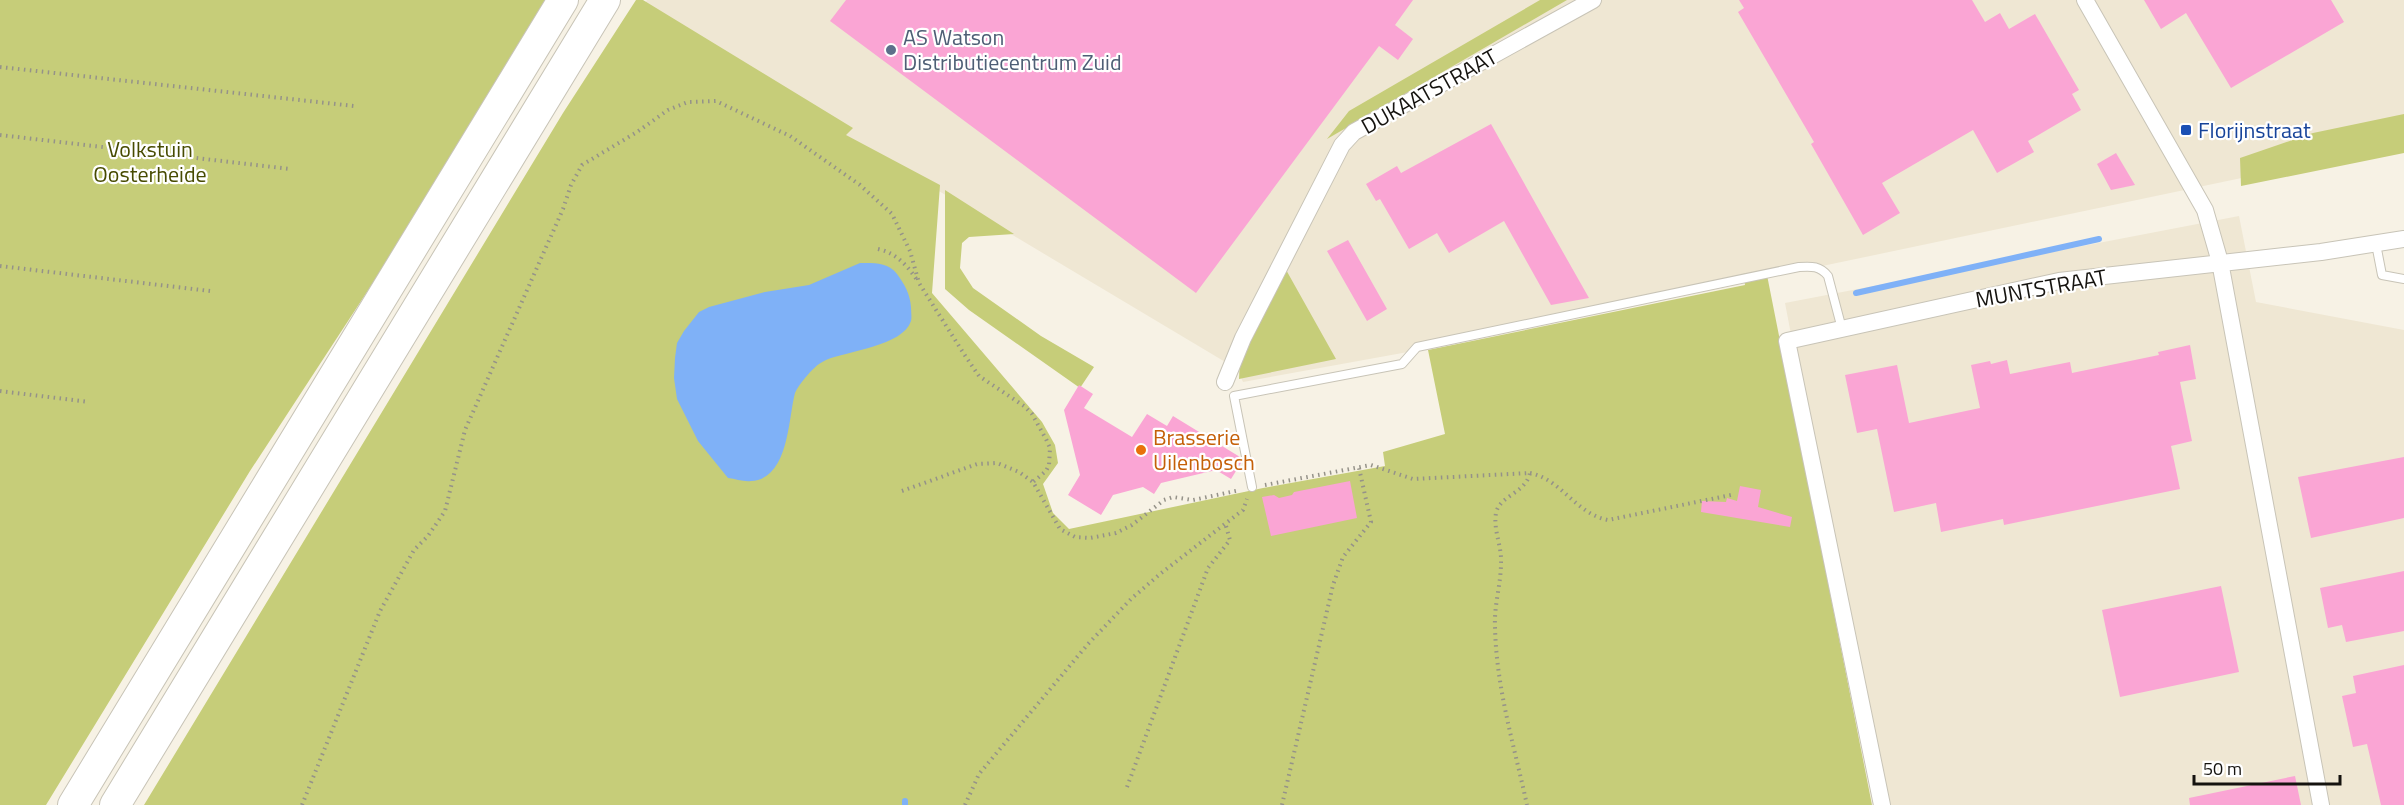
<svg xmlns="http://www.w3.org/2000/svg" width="2404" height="805" viewBox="0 0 2404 805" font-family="'Titillium Web',sans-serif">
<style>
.built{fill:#efe7d3}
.green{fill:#c6cd79}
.water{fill:#7fb1f7}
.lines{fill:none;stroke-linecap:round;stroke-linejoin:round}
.stream{stroke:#7fb1f7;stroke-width:6}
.building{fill:#faa5d4}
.lane-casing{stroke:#c8c4b7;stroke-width:10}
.street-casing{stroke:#c8c4b7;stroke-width:18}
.highway-casing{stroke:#c8c4b7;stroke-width:32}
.path{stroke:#959289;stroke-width:4;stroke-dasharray:1.5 4.5;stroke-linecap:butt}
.lane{stroke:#fff;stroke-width:8}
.street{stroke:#fff;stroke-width:16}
.highway{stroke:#fff;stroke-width:30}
.service-dot{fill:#5c6f8a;stroke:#fff;stroke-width:2}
.transit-dot{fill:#1a4fb4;stroke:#fff;stroke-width:2}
.food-dot{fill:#e8710a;stroke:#fff;stroke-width:2}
.labels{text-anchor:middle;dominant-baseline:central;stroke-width:4.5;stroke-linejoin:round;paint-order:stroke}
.service-label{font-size:22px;fill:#4e5e75;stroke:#fff;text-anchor:start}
.street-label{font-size:22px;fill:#15130f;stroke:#fff}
.transit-label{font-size:22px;fill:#164399;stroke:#fff;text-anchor:start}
.park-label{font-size:22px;fill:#474b01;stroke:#fff}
.food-label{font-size:22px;fill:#c56008;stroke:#fff;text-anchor:start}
</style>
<rect width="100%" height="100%" fill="#f7f2e5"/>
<path class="built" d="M647,0h1757v144l-963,202 -198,36 -6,-13 -598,-357z
M2239,216l17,86 148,28v475h-523l-96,-502z"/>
<path class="green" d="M0,0h545l-165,272 -130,199 -204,334h-46z
M636,0h7l210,128 -7,7 94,50 -8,108 110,129 13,23 3,18 -15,21 10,29 16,16 194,-41 122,-22 -2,-14 62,-18 -17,-84 317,-65 -2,-11 23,-4 106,535h-1728l419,-692z
M1540,0h27l-240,139 22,-28z
M2404,114v39l-163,33 -1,-28 73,-25z
M945,190l69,44 -45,3 -7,6 -2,25 13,20 68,48 53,31 -14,21 -111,-78 -24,-21z
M1285,268l51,91 -97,20 1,-18z"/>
<path class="water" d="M860,263c14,0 28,-1 37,11 8,11 13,20 14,33 0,5 1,10 0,14 -8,25 -64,30 -85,39 -9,4 -15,11 -21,18 -4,5 -8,10 -10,15 -7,26 -6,86 -44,88 -7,1 -15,-2 -23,-3l-30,-37 -21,-42 -3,-21 1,-20 2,-15 7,-12 15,-19 10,-5 56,-15 44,-7z"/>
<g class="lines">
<path class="stream" d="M1856,293l243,-54
M905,805v-4"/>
</g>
<path class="building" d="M846,0h567l-18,25 18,14 -15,21 -19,-14 -183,247 -366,-272z
M1739,0h233l13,22 15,-9 9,16 26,-15 44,76 -7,4 9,16 -53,31 6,11 -37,21 -24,-43 -91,53 18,30 -37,22 -52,-91 3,-2 -76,-130 6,-4z
M2144,0h187l13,22 -113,66 -45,-75 -25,16z
M1491,124l56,100 42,74 -38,7 -47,-84 -55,32 -12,-20 -28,16 -29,-50 -4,2 -10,-17 31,-18 4,7z
M2116,153l19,32 -24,5 -14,-26z
M1348,240l39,69 -20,12 -40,-70z
M2190,345l6,34 -16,3 12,59 -21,5 9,43 -176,36 -1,-6 -62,13 -5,-29 -42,9 -17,-83 -20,4 -12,-58 52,-10 12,58 71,-15 -9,-43 19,-4 1,3 16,-4 3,14 60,-12 2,11 87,-18 -1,-3z
M1079,385l14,9 -9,14 48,29 15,-23 20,12 6,-10 67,41 1,6 -10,16 -15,-9 -55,13 -7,11 -11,-7 -30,8 -12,20 -33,-20 12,-20 -16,-65z
M2404,457v61l-93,20 -13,-61z
M1350,481l7,37 -86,18 -9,-39 12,-2 5,3 13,-3 2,-3z
M1740,486l21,4 -3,17 34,10 -2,10 -89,-15 1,-11 24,1 1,-4 10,3z
M2404,571v60l-58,11 -4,-17 -14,3 -8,-40z
M2221,586l18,86 -119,25 -18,-87z
M2404,665v140h-23l-14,-61 -14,3 -11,-51 14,-3 -3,-17z
M2295,776l6,29h-111l-1,-7z"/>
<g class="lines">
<g class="lane-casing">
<path id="lane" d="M2376,244l6,31 22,4
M1252,487l-18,-91 168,-32 15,-17 382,-80c13,-1 21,-1 29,9l14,53"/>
</g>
<g class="street-casing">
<path id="street" d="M2085,0l120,210 15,52 101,543
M1225,382l18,-44 99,-193 12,-13 239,-132
M1882,805l-95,-464 272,-60 262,-29 83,-13"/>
</g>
<g class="highway-casing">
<path id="highway" d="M73,805l490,-805
M115,805l490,-805"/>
</g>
<path class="path" d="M0,67l354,39
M0,135l290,34
M878,249c18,4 29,16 39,31
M0,266l210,25
M0,391l89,11
M1530,473c31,6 46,41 78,47l123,-25
M1265,485l106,-20 42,14 117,-6c-5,21 -30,22 -34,40 -3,17 6,33 5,50 0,21 -7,42 -6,63 1,61 19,119 32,179
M902,491l75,-27 20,-1 22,9 14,10 27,47 15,8 15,1 26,-5 16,-8 32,-25 9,-3 20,3 47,-10
M1127,787l81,-219 22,-28 -4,-14
M302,805l78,-194 34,-61 14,-14 17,-25 20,-81 98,-221 8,-24 11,-20 55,-33 31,-22 20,-8 28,-1 74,35 70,49 32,29 18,37 9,32 45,71 15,22 45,30 8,8 14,25 4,9 -1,17 -3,6 -13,11
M965,805l14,-31 109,-130 43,-45 29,-25 83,-64 4,-11
M1282,805l51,-220 10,-28 28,-35 -12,-54"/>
<use href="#lane" class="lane"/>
<use href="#street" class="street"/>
<use href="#highway" class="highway"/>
</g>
<circle class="service-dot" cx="891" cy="50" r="6"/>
<rect class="transit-dot" x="2180" y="124" width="12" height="12" rx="3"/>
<circle class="food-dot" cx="1141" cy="450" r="6"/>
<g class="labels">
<g class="service-label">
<text x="903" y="37">AS Watson<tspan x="903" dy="25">Distributiecentrum Zuid</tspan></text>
</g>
<g class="street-label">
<text transform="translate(1429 91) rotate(-29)">DUKAATSTRAAT</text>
<text transform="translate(2041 288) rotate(-10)">MUNTSTRAAT</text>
</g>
<g class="transit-label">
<text x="2198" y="130">Florijnstraat</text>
</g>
<g class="park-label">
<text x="150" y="149">Volkstuin<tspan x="150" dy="25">Oosterheide</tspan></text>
</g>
<g class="food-label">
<text x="1153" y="437">Brasserie<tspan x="1153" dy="25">Uilenbosch</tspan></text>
</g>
</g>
<path d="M2194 775v9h146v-9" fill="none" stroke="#15130f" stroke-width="3"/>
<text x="2203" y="775" font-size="18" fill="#15130f" stroke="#ffffff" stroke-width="4.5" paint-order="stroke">50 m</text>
</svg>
